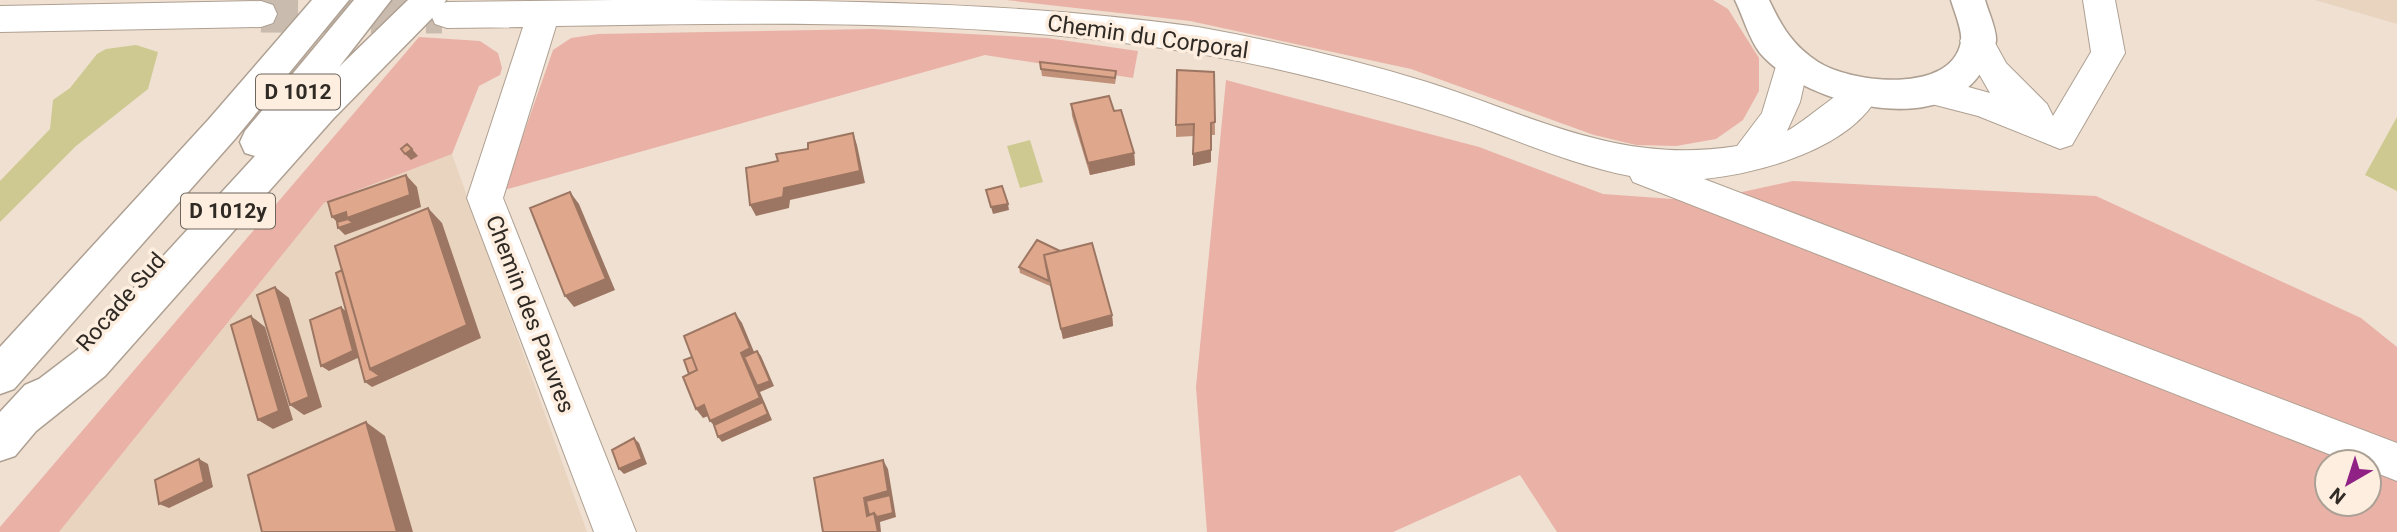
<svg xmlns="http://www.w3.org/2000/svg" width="2397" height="532" viewBox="0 0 2397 532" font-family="Roboto,sans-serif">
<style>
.built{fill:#e9d4c0}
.green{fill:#eab1a7;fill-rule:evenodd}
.water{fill:#cdc990}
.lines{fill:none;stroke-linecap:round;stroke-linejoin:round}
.minor-tunnel{stroke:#c9bcaf;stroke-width:37;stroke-dasharray:37 18;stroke-linecap:butt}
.minor-casing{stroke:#aea092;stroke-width:2}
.major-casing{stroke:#aea092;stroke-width:3}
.highway-casing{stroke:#aea092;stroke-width:3}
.minor{fill:#fff;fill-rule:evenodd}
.major{fill:#fff;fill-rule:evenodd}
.highway{fill:#fff;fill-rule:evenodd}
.wall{fill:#c09078}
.shaded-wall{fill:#9c7662}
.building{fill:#dfa88c;stroke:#9c7662;stroke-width:2}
.labels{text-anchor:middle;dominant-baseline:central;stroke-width:7;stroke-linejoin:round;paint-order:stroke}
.shield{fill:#fdeedf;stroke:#6e655d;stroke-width:2}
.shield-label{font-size:21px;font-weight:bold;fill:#302a25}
.street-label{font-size:23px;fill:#302a25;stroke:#fdeedf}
</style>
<rect width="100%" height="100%" fill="#efe0d1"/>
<path class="built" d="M2315,0h82v24z
M452,154l135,378h-528l265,-329z"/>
<path class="green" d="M1006,0h707l15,9 31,49v33l-16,29 -27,19 -40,7 -40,-1 -42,-10 -183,-66 -221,-48z
M872,29l175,9 91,13 -5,27 -148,-23 -481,135 49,-140 18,-12 27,-4z
M419,37l61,4 18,12 4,15 -2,7 -21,11 -27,68 -128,49 -265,329h-59v-5z
M1226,80l253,67 124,47 98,7 92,-20 303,15 265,122 36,29v185h-840l-37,-57 -127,57h-186l-11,-145zM2327,462h42v42h-42z"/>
<path class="water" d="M136,45l22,7 -10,37 -72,57 -76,76v-41l50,-52 3,-29 17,-12 27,-34 9,-5z
M2397,117v74l-32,-16z
M1030,140l13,42 -23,6 -13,-42z"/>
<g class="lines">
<path class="minor-tunnel" d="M261,14l181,1"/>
<g class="minor-casing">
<path id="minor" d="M615,0c194,0 391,0 583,27 77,14 154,32 229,55 107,34 193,83 310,64l25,-33 18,-60 12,-4 12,4 5,9 -9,40 -13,29c18,-9 64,-51 76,-50 4,0 7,2 11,3l5,10c-28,55 -119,79 -175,85l693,264v38l-28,-11v-8h-20l-716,-280 -3,-6c-56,-11 -108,-34 -162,-53 -64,-22 -130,-40 -196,-55 -235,-51 -477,-46 -716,-42l-53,172 133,334h-42l-127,-334 56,-171 -76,1 -12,-4 -4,-9 4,-9 12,-4z
M2083,0h32l10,53 -53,92 -12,4 -82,-33 -58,-15 -5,-10 5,-10 12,-4 58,16 -30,-52 5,-9 12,-4 12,4 17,31 41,41 6,12 38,-64z
M261,1l12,4 4,9 -4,9 -12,4 -261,5v-26z"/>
</g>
<g class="major-casing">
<path id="major" d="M1735,0h34c13,27 23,45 49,62 33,21 133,33 143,-20 2,-11 -7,-31 -10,-42h34c3,11 12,30 11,41 -1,6 -6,14 -9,20 -34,81 -181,46 -227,-8 -11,-14 -17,-37 -25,-53z"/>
</g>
<g class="highway-casing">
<path id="highway" d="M312,0h37l-114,139 -221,250 -14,5v-47l209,-228z
M354,0h37l-52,67 69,-67h38l-5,9 -108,110 -228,257 -69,55 -21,25 -15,5v-49l25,-27 14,-6 38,-29 178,-194 -10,-3 -5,-11 5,-11z"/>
</g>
<use href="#minor" class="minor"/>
<use href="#major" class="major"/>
<use href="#highway" class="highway"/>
</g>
<path class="wall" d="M1040,62l76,16 -1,6 -73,-8z
M1214,72l1,63h-4v27l-18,4 1,-30 -18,1v-12z
M1071,104l43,7 20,42 1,12 -45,10 -18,-59z
M1037,240l75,75 1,11 -50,13 -15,-65 2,12 -30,-13 -1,-6z"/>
<path class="shaded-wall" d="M853,133l4,12 8,38 -75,17 -1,8 -33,8 -6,-11 34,-17z
M412,149l6,7 -7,4 -6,-6z
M1211,150v12l-18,4v-12z
M1134,153l1,12 -45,10 -2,-12z
M406,175l11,12 4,20 -76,28 -7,-7 4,-1 -10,-10 14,-5z
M570,192l9,12 36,86 -41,17 -9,-11z
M1008,204l1,6 -16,4 -2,-7z
M428,208l14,15 39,115 -109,49 -7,-5z
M275,287l14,11 33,109 -18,8 -14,-10z
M341,307l7,6 12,44 -31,14 -8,-5z
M735,313l7,10 15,36v-8l4,5 13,30 -14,6 12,28 -50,22 -4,-5v-7l-8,-9z
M1112,315l1,11 -50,13 -2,-10z
M251,316l14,11 28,93 -20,9 -15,-9z
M704,405l7,10 -8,3 -7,-9z
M366,422l19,14 28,96h-16z
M634,438l5,5 8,21 -23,10 -5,-5z
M199,459l9,5 5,23 -44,21 -10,-4z
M883,460l5,9 8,48 -16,5 1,10h-3l-11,-16 -3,-18z"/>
<path class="building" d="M1040,62l76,9 -1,7 -74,-9z
M1177,70l37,2 1,50 -4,1v27l-18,4 1,-30 -18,1z
M1109,96l5,15 7,-1 13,43 -46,10 -17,-59z
M853,133l7,38 -76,17 -1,9 -33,8 -4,-37 32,-7 -2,-7 32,-5v-6z
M407,144l5,5 -7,5 -4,-5z
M406,175l4,20 -63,23 -1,-6 -14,5 -4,-15z
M1002,186l6,18 -17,3 -5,-17z
M570,192l36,87 -41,17 -35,-88z
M428,208l39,117 -97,44 -35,-123z
M348,219l5,4 -15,5 -1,-6z
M1037,240l23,11 -16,4 5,26 -30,-14z
M1092,243l20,72 -51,14 -17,-74z
M342,270l28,99 10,7 -15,6 -29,-109z
M275,287l34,110 -19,8 -33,-110z
M341,307l12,44 -32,15 -11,-46z
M735,313l15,35 -9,5 19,45 -50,23 -6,-16 -8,4 -13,-32 14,-7 -13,-34z
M251,316l28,95 -21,9 -27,-95z
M757,351l13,30 -13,5 -13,-29z
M692,357l5,13 -8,4 -5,-14z
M763,402l5,12 -50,23 -4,-12z
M366,422l31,110h-135l-14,-57z
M634,438l8,21 -23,10 -7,-19z
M199,459l5,23 -45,22 -4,-24z
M883,460l5,31 -24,7 3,18 7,-3 4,19h-55l-9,-54z
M890,495l3,18 -16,4 -3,-4 -5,2 -3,-14z"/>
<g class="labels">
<g class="shield">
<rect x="256" y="74.5" width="84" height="35" rx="5"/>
<rect x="181" y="193.5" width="94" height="35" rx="5"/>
</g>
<g class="shield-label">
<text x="298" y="92">D 1012</text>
<text x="228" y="211">D 1012y</text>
</g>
<g class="street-label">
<text transform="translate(1148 37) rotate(8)">Chemin du Corporal</text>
<text transform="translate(121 302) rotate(-49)">Rocade Sud</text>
<text transform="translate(530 314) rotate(69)">Chemin des Pauvres</text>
</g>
</g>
<g transform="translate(2348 483) rotate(219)"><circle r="33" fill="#fdeedf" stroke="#aba095" stroke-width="2"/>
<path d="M0-5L12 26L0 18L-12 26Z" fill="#8f2284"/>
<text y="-10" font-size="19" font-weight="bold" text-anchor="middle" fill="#302a25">N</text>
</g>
</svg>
